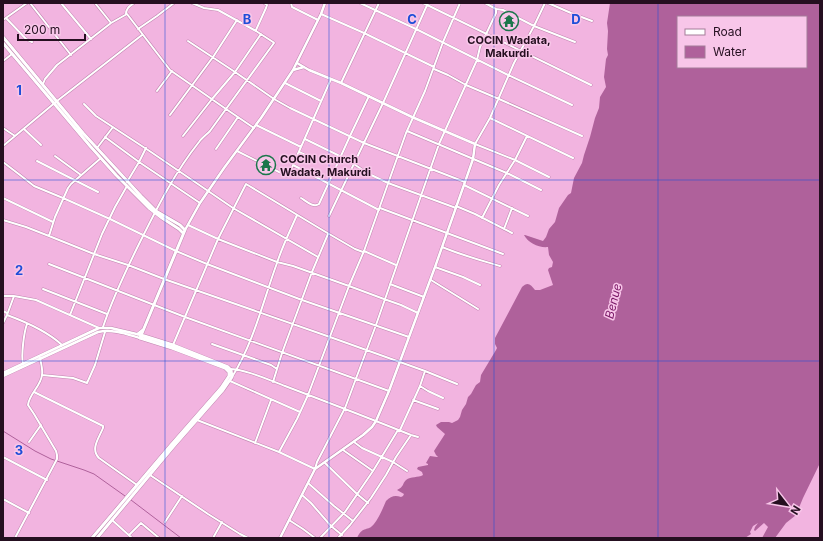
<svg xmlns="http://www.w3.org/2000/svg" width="823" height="541" viewBox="0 0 823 541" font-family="Inter,sans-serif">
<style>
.water{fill:#af619b;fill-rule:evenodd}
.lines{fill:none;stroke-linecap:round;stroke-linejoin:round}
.stream{stroke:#af619b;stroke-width:1}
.street-casing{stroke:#c085af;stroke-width:3}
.secondary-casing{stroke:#c085af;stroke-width:3.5}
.primary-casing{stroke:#c085af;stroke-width:4}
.street{stroke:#fff;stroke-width:2}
.secondary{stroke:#fff;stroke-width:2.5}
.primary{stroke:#fff;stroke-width:3}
.grid{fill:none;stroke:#1d4ed8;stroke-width:1;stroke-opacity:0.55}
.labels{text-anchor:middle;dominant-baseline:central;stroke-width:3;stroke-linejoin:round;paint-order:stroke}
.poi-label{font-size:11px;font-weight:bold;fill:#250f20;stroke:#f8c6e9}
.water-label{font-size:12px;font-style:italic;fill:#791866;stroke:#f8c6e9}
.grid-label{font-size:13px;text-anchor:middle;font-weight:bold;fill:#1d4ed8;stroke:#f8c6e9;stroke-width:3;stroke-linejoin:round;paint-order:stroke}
</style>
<rect width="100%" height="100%" fill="#f2b4e0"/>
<path class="water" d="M610,3h210v460l-17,35 -7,17 -10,8 -11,15h-13l6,-11 -4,-4 -9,8 -1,-1 1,-3 3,-4 -5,3 -3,6 1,2 -6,4h-388c6,-13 11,-6 17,-14 5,-6 9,-16 12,-23 5,-5 9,-6 15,-4l2,-1 1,-2 -7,-4c7,-3 5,-6 9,-10 5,-4 12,-2 17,-5l-1,-3 -5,-3 1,-2 10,-2v-1l-2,-1 4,-7 7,1h1l-2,-2 -2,-4 11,-17 -8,-7 -1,-2 5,-3h8l3,1 6,-3 2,-3 2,-7 4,-6 2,-7 3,-3 5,-9 4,-3 1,-7 15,-25 1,-2 -2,-4v-6l27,-51c6,-6 9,-2 13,3h5l13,-5 -5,-15 1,-2 3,-1 1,-5 -4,-7 -1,-8c-9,1 -20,-4 -24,-12h1l18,6 3,-4 3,-8 6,-7 4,-14 9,-13 3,-2 3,-15 8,-15 2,-8 6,-18 5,-19 4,-10 1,-11 6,-10 -2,-10 2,-18 2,-4 -1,-6 1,-18 -1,-8zM678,17h128v50h-128z"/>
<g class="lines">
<path class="stream" d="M3,431l32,20 16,8 33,11 10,4 31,22
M131,500l50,38"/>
<g class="street-casing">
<path id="street" d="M30,3l41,52
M61,3l30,36
M95,3l16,20 16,-9 43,56 56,39 28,19
M291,3l1,4 26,13
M360,3l56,26 92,46 64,30
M423,3l168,82
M545,3l-11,23 -20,37 -24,55 -15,26 40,16 34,17
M548,3l23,10 21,8
M496,9l7,1 31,16 41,16
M126,14c0,-6 4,-8 8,-11
M321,14l43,19 70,34
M6,18l20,21 6,3
M3,20l24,-17
M138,29l19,-13 17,-13
M256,30l10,-22 1,-3 -3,-2
M188,41l47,31 39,27 16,9 74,35 101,39
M3,61l9,-7
M434,69l14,6 18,10 33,14 83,37
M331,79l-38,86 86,45
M285,83l36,18
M341,83l38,-80
M43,84l2,-5 12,-14 54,-42
M157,91l15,-20
M84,104l12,12 55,36 82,56 85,49
M170,115l43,-58 24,-37
M490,118l83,40
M256,125l45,22
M3,128l12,8
M24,129l17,16
M407,131l102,43 32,16
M183,136l29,-37 23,-27 26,-38
M105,137l34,25 61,41
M305,139l49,24
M3,146l54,-45 85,-66
M97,148l16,-21
M216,149l22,-32
M237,151l50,25 2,-1 4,-10
M299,152l15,7
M55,156l26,19
M101,158l-30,26 -3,4 -13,29 -6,19 45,18 34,11 36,14 166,58 95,34 32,13
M37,161l61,31
M3,162l17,13 14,11 29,12 47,21 66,32 31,13 95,36 107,37
M354,164l13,9 21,10 68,25
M127,182l12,-20 7,-14
M464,185l64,31
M3,198l50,24
M301,198c5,3 12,10 18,6l31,-68 19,-40
M456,206l19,8 37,19
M380,208l123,46
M329,216l54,-113 45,-100
M482,218l17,-33 16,-25 12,-24
M3,220l23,7 23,9
M188,225l30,14 59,23 16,4 56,20 35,13 17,6 17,8
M504,229l8,-21
M442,247c19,8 38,13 58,19
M364,251l32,14
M49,264l136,53 204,74
M435,267l28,10 17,8
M431,280l47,29
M390,284l34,13
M43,289l64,25
M3,296h11l22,4 63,28
M3,311l4,2
M7,315l7,-19
M70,315l32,-81 13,-27 12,-21
M3,323l4,-8c19,7 40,16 55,30
M103,327c10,-30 24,-59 38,-87 17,-34 34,-68 58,-98 3,-4 7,-7 11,-11l64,-88 -1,-1 -17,-11 -38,-21 -14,-2 -12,-5
M212,344l59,21 6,4
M173,345l45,-106 28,-55 78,47 31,18 8,3
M23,364c-2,-9 1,-32 4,-40
M229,369c16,0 40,11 56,17 42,16 84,32 126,49l7,2
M42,375l31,3 14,5 8,-18 10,-33
M232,377c22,-35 31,-76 45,-114 5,-16 13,-32 20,-48
M230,381l70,31
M273,382l9,-29 30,-81 16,-38
M420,386l8,5 15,7
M34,392l69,34v2c-4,10 -13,21 -4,30l38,27
M413,400l25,9
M197,420l82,32 36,17 2,-7 28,-54 31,-83 63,-181 38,-84 3,-13 16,-34v-4l-11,-6
M400,430l20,-44 5,-15
M29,442l12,-17
M354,442l8,6 31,14 14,9
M255,443l16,-43
M343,450l30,21
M279,452l18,-33 11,-24 41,-109 15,-35 42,-118 19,-42 18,-49 17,-39
M3,457l44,23
M325,463l32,31 11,9
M150,475l58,39 32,20 8,4
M308,483l26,23 19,15
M302,495l9,8 20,23 11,9
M3,499l26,14
M112,520l20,18
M289,520l14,9 12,9
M165,522l17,-26
M129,535l12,-12 18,15
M15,538l42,-79v-4l-1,-4 -22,-37 -6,-9c1,-11 13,-19 14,-30 1,-5 -1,-12 -2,-17
M213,538l9,-16
M320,538l25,-26 28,-41 25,-41
M338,538l12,-13 21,-27 15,-23 10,-18 15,-22"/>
</g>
<g class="secondary-casing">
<path id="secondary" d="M293,70l11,-3
M185,230l15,-27 24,-35 37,-50 32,-48 28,-56 4,-11
M3,373l96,-45h12l30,7
M3,376l95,-44c15,-3 28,2 42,6
M280,538l35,-69 48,-34 9,-8 4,-6 13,-30 46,-124 30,-85 8,-23 2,-15 -63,-27 -71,-34 -32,-13 -12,-7"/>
</g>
<g class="primary-casing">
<path id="primary" d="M3,37l80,96 58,63 15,15 24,14 5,5 -45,108 32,10 53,20 4,4v4l-8,12 -50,57 -79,93
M3,43l87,103 26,29 33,33 13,10 17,11 4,4
M138,334l5,-4
M97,538l76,-91 50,-57 9,-13 -1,-7 -3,-3 -55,-22 -32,-10"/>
</g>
<use href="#street" class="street"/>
<use href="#secondary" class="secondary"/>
<use href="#primary" class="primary"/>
</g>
<path class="grid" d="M165,3v535M329,3v535M494,3v535M658,3v535M3,180h817M3,361h817"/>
<defs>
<g id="temple-ring" transform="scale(1)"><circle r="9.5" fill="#f8c6e9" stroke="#1b764b" stroke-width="1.5"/><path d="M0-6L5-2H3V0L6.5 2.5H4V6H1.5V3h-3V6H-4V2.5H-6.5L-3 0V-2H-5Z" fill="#1b764b"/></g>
</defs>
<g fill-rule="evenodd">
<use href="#temple-ring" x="509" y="21"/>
<use href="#temple-ring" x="266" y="165"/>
</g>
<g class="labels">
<g class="poi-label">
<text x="509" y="40">COCIN Wadata,<tspan x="509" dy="13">Makurdi.</tspan></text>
<text x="280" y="159" text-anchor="start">COCIN Church<tspan x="280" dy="13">Wadata, Makurdi</tspan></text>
</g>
<g class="water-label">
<text transform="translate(613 301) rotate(-76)">Benue</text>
</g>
</g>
<g class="grid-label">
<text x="247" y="24">B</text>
<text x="412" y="24">C</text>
<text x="576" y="24">D</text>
<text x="19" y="95">1</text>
<text x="19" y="275">2</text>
<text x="19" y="455">3</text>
</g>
<rect width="823" height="541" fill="none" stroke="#250f20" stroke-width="8"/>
<rect x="677" y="16" width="130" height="52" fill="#f8c6e9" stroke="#a47d99"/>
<rect x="685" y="29" width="20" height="6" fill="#ffffff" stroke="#a47d99"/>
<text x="713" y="36" font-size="12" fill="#250f20">Road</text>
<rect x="685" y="46" width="20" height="12" fill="#af619b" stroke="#a47d99"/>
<text x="713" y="56" font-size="12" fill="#250f20">Water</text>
<g transform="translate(787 505) rotate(121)" stroke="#f8c6e9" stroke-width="3" paint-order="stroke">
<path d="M0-3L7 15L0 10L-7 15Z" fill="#250f20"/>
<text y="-6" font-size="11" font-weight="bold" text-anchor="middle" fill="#250f20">N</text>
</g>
<path d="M18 34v6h67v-6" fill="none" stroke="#250f20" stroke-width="2"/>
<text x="24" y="34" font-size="12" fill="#250f20" stroke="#f8c6e9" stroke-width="3" paint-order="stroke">200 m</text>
</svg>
